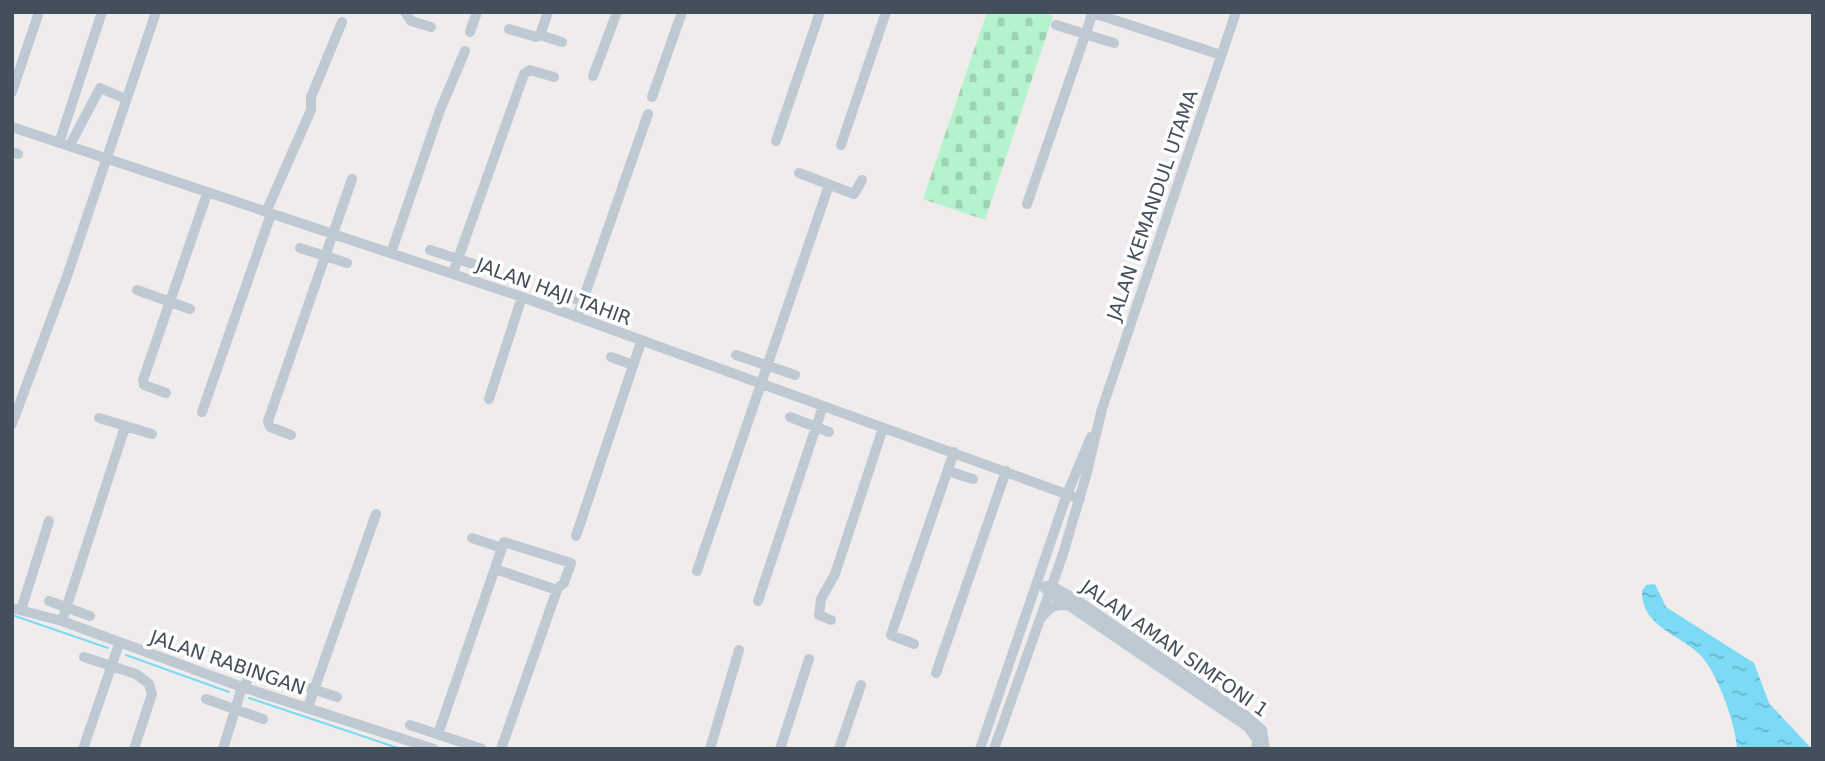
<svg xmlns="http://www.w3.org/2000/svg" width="1825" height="761" viewBox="0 0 1825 761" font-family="'DejaVu Sans',sans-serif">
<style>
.cemetery{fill:url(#cemetery-stones)}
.water{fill:url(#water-ripples)}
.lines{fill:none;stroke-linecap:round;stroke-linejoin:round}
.stream{stroke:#7ddaf5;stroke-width:2}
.minor{stroke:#bec9d4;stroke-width:10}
.labels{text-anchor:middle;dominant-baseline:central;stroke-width:7;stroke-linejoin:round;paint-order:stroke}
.street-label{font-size:19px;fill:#43505c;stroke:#fff}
</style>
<defs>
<pattern id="cemetery-stones" width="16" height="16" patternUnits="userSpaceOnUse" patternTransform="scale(1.75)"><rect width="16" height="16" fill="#b5f3ce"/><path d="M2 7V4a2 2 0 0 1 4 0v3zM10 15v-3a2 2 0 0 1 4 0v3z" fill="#9dd2b3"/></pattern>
<pattern id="water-ripples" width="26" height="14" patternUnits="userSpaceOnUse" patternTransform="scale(1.75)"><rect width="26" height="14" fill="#7ddaf5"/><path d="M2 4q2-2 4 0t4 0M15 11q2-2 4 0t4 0" fill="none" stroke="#68b3ca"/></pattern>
</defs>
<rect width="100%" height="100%" fill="#f0ecec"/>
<path class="cemetery" d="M987,12h53l13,4 -68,204 -62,-21z"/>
<path class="water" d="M1655,584l11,23 88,56 15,40 43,46h-75c-1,-24 -19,-74 -35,-92 -19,-22 -61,-29 -60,-66l4,-6z"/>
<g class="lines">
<path class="stream" d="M12,615l96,33
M126,655l103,37
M249,698l152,51"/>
<path class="minor" d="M405,12l6,9 20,6
M1090,12l131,43
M1056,25l58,18
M509,29l27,8 4,-2 8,-23
M470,32l7,-20
M540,35l22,7
M593,76l24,-64
M12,92l27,-80
M652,97l30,-85
M12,127l510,170 558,202
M776,141l44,-129
M59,143l43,-131
M70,145l30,-57 26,11
M841,145l45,-133
M12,152l6,2
M799,173l55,21 8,-14
M1027,204l66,-192
M266,212l45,-102v-13l31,-75
M300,248l47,15
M430,250l56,18
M391,253l49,-143 25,-59
M453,273l71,-199 6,-4 24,7
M137,290l53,19
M557,293l55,18
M577,317l71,-203
M736,355l59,20
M611,357l22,8
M166,393l-22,-8 -1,-5 64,-186
M489,399l33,-102
M202,412l69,-198
M790,417l39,15
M99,418l53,16
M12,424l54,-145 90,-267
M291,435l-21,-8 -2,-6 84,-242
M948,471l25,8
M576,536l65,-194
M472,538l30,10
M495,569l62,21 -56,159
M697,571l132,-386
M1046,586l3,6 199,135 9,13 -1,9
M1045,589l5,-4 25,14 170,116 17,15 3,19
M49,601l41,15
M758,601l65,-195
M12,608l50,13 180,66 192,62
M21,610l28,-89
M1042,617c8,-11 15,-14 28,-11
M831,620l-12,-5 2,-16 14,-25 48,-146
M62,621l63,-194
M914,644l-23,-9 63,-183
M84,657l52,17 13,10 3,10 -18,55
M242,668l6,9 -3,11
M936,673l70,-202
M285,680l52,17
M206,699l57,20
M308,707l68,-193
M410,725l72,24
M438,734l66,-192 67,21 -7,20 -6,5
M83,749l36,-105
M223,749l19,-62
M710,749l29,-99
M780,749l29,-90
M839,749l22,-64
M980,749l87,-255 24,-57
M994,749l69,-195 23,-78 16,-67 134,-397"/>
</g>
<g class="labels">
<g class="street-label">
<text transform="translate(1152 205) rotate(-71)">JALAN KEMANDUL UTAMA</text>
<text transform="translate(554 291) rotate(20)">JALAN HAJI TAHIR</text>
<text transform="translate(1175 648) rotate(35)">JALAN AMAN SIMFONI 1</text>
<text transform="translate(228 662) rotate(19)">JALAN RABINGAN</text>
</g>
</g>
<rect width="1825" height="761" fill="none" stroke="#43505c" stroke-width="28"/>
</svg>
